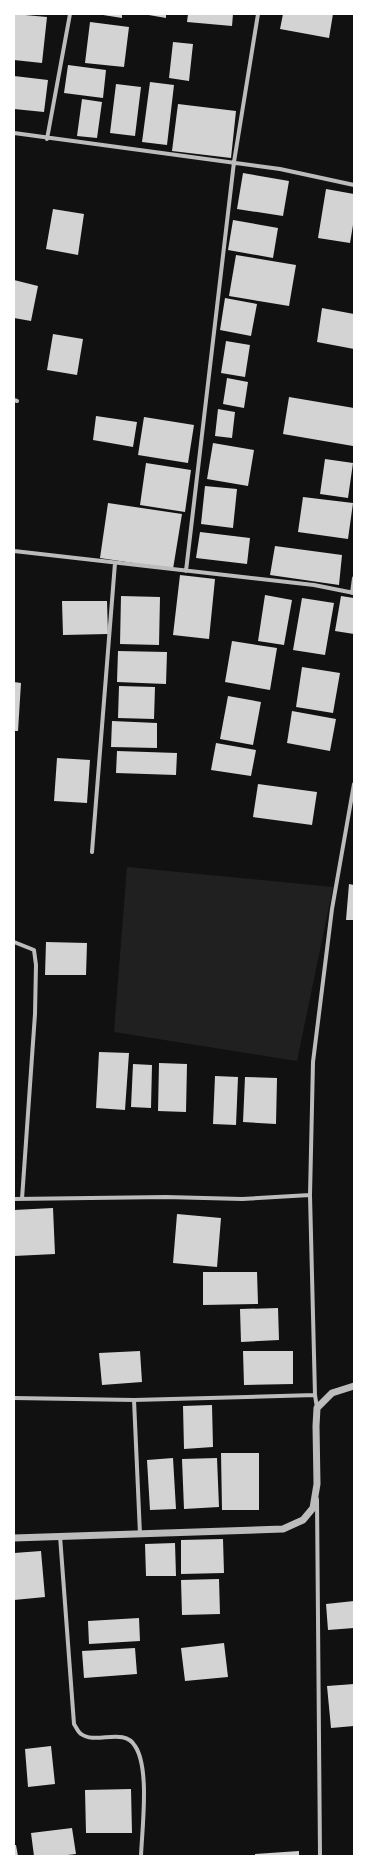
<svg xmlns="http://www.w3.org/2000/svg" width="368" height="1870" viewBox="0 0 368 1870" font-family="Arial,sans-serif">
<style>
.green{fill:#202020}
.building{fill:#d3d3d3}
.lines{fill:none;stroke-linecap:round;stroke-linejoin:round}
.minor{stroke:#bcbcbc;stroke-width:4}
.tertiary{stroke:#bcbcbc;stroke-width:7}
</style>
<rect width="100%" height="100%" fill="#111"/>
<path class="green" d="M127,867l206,20 -36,174 -183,-29z"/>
<path class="building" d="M14,14l33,3 -5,46 -28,-3z
M97,14h25v4z
M143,14h23v4z
M188,14h45l-1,12 -45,-4z
M283,14h50l-4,24 -49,-9z
M90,22l39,5 -5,40 -39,-4z
M173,42l20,2 -4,37 -20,-3z
M68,65l38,5 -3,28 -39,-5z
M14,76l34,4 -4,32 -30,-3z
M150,82l24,3 -7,60 -25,-3z
M116,84l25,3 -6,49 -25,-3z
M82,99l20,3 -5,36 -20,-2z
M178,104l58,7 -5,47 -59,-7z
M243,173l46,8 -6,35 -46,-7z
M326,189l28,5v25l-4,24 -32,-5z
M53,209l31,5 -6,41 -32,-6z
M233,220l45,8 -5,30 -45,-8z
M236,255l60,10 -7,41 -60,-10z
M14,280l24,6 -7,35 -17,-3z
M225,298l32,6 -6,32 -31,-6z
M322,308l32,6v35l-37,-7z
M53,334l30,5 -6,36 -30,-5z
M226,341l24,4 -5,32 -24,-4z
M227,378l21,4 -4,26 -21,-4z
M289,397l65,11 -1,38 -70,-12z
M218,409l17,3 -3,26 -17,-2z
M96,416l41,6 -4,25 -40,-7z
M144,417l50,8 -6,38 -50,-8z
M213,443l41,7 -6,36 -41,-7z
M325,459l28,4 -5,35 -28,-4z
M146,463l45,7 -6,42 -45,-7z
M205,486l32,3 -4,39 -32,-4z
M303,497l50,6 -5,36 -50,-7z
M108,503l74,11 -9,55 -73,-11z
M200,532l50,6 -3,26 -51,-6z
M275,546l67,9 -3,30 -69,-10z
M180,575l35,4 -6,60 -36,-4z
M265,595l27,5 -8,45 -26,-4z
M121,596l39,1 -1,48 -39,-1z
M341,596l13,2v36l-19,-3z
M302,598l32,5 -9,52 -32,-5z
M62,601h45l1,33 -45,1z
M232,641l45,7 -7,42 -45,-8z
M118,651l49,1 -1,32 -49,-2z
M302,667l38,6 -7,40 -37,-6z
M14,682l7,1 -3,48h-4z
M119,686l36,1 -1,32 -36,-1z
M228,696l33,6 -8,43 -33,-6z
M292,711l44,8 -6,32 -43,-8z
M112,721l45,2v25l-46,-1z
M216,743l40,7 -5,26 -40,-6z
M117,751l60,2 -1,22 -60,-2z
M57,758l33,2 -3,43 -33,-2z
M258,784l59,8 -5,33 -59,-8z
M349,884l5,1v35h-8z
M46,942l41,1 -1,32h-41z
M99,1052l30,1 -4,57 -29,-2z
M159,1063l28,1 -1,48 -28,-1z
M133,1064l19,1 -1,43 -20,-1z
M215,1076l23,1 -2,48 -23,-1z
M245,1077l32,1 -1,46 -33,-2z
M53,1208l2,46 -41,2v-46z
M177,1214l44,4 -4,49 -44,-4z
M203,1272h54l1,32 -55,1z
M278,1308l1,32 -38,2 -1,-33z
M140,1351l2,31 -40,3 -3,-32z
M243,1351h50v33l-49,1z
M212,1405l1,42 -29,2 -1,-43z
M221,1453h38v57h-37z
M173,1458l3,51 -26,1 -3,-50z
M217,1458l2,49 -35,2 -2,-50z
M223,1539l1,34 -43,1v-34z
M175,1543l1,33h-30l-1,-32z
M41,1551l4,46 -31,3v-47z
M219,1579l1,35 -38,1 -1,-35z
M354,1601v27l-26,2 -2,-26z
M139,1618l1,23 -51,3 -1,-23z
M224,1643l4,34 -43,4 -4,-33z
M135,1648l2,26 -53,4 -2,-27z
M354,1684v42l-23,2 -4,-42z
M51,1746l4,38 -27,3 -3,-38z
M131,1789l1,44h-46l-1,-43z
M72,1828l4,26 -17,2h-25l-3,-23z
M14,1845h2l2,11h-4z
M299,1851v5h-44v-2z"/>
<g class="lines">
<path class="minor" d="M14,133l266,36 74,16
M47,139l23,-125
M14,400l3,1
M14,551l300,34 40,8
M186,571l48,-409 24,-148
M352,593l2,-15
M92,852l23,-289
M14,942l20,8 2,15 -1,49 -13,185
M310,1195l3,-133 19,-153 22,-125
M14,1199l152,-2 76,2 68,-4 5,200 2,13
M14,1398l120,2 181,-5
M134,1400l6,134
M317,1499l3,357
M60,1536l14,188c2,3 4,8 7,10 15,11 43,-7 54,12 15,22 7,83 6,110"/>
<path class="tertiary" d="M14,1538l269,-9 20,-9 10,-12 4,-24 -1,-58 1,-18 15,-15 22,-7"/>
</g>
<rect width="368" height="1870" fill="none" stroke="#ffffff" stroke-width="30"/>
</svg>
